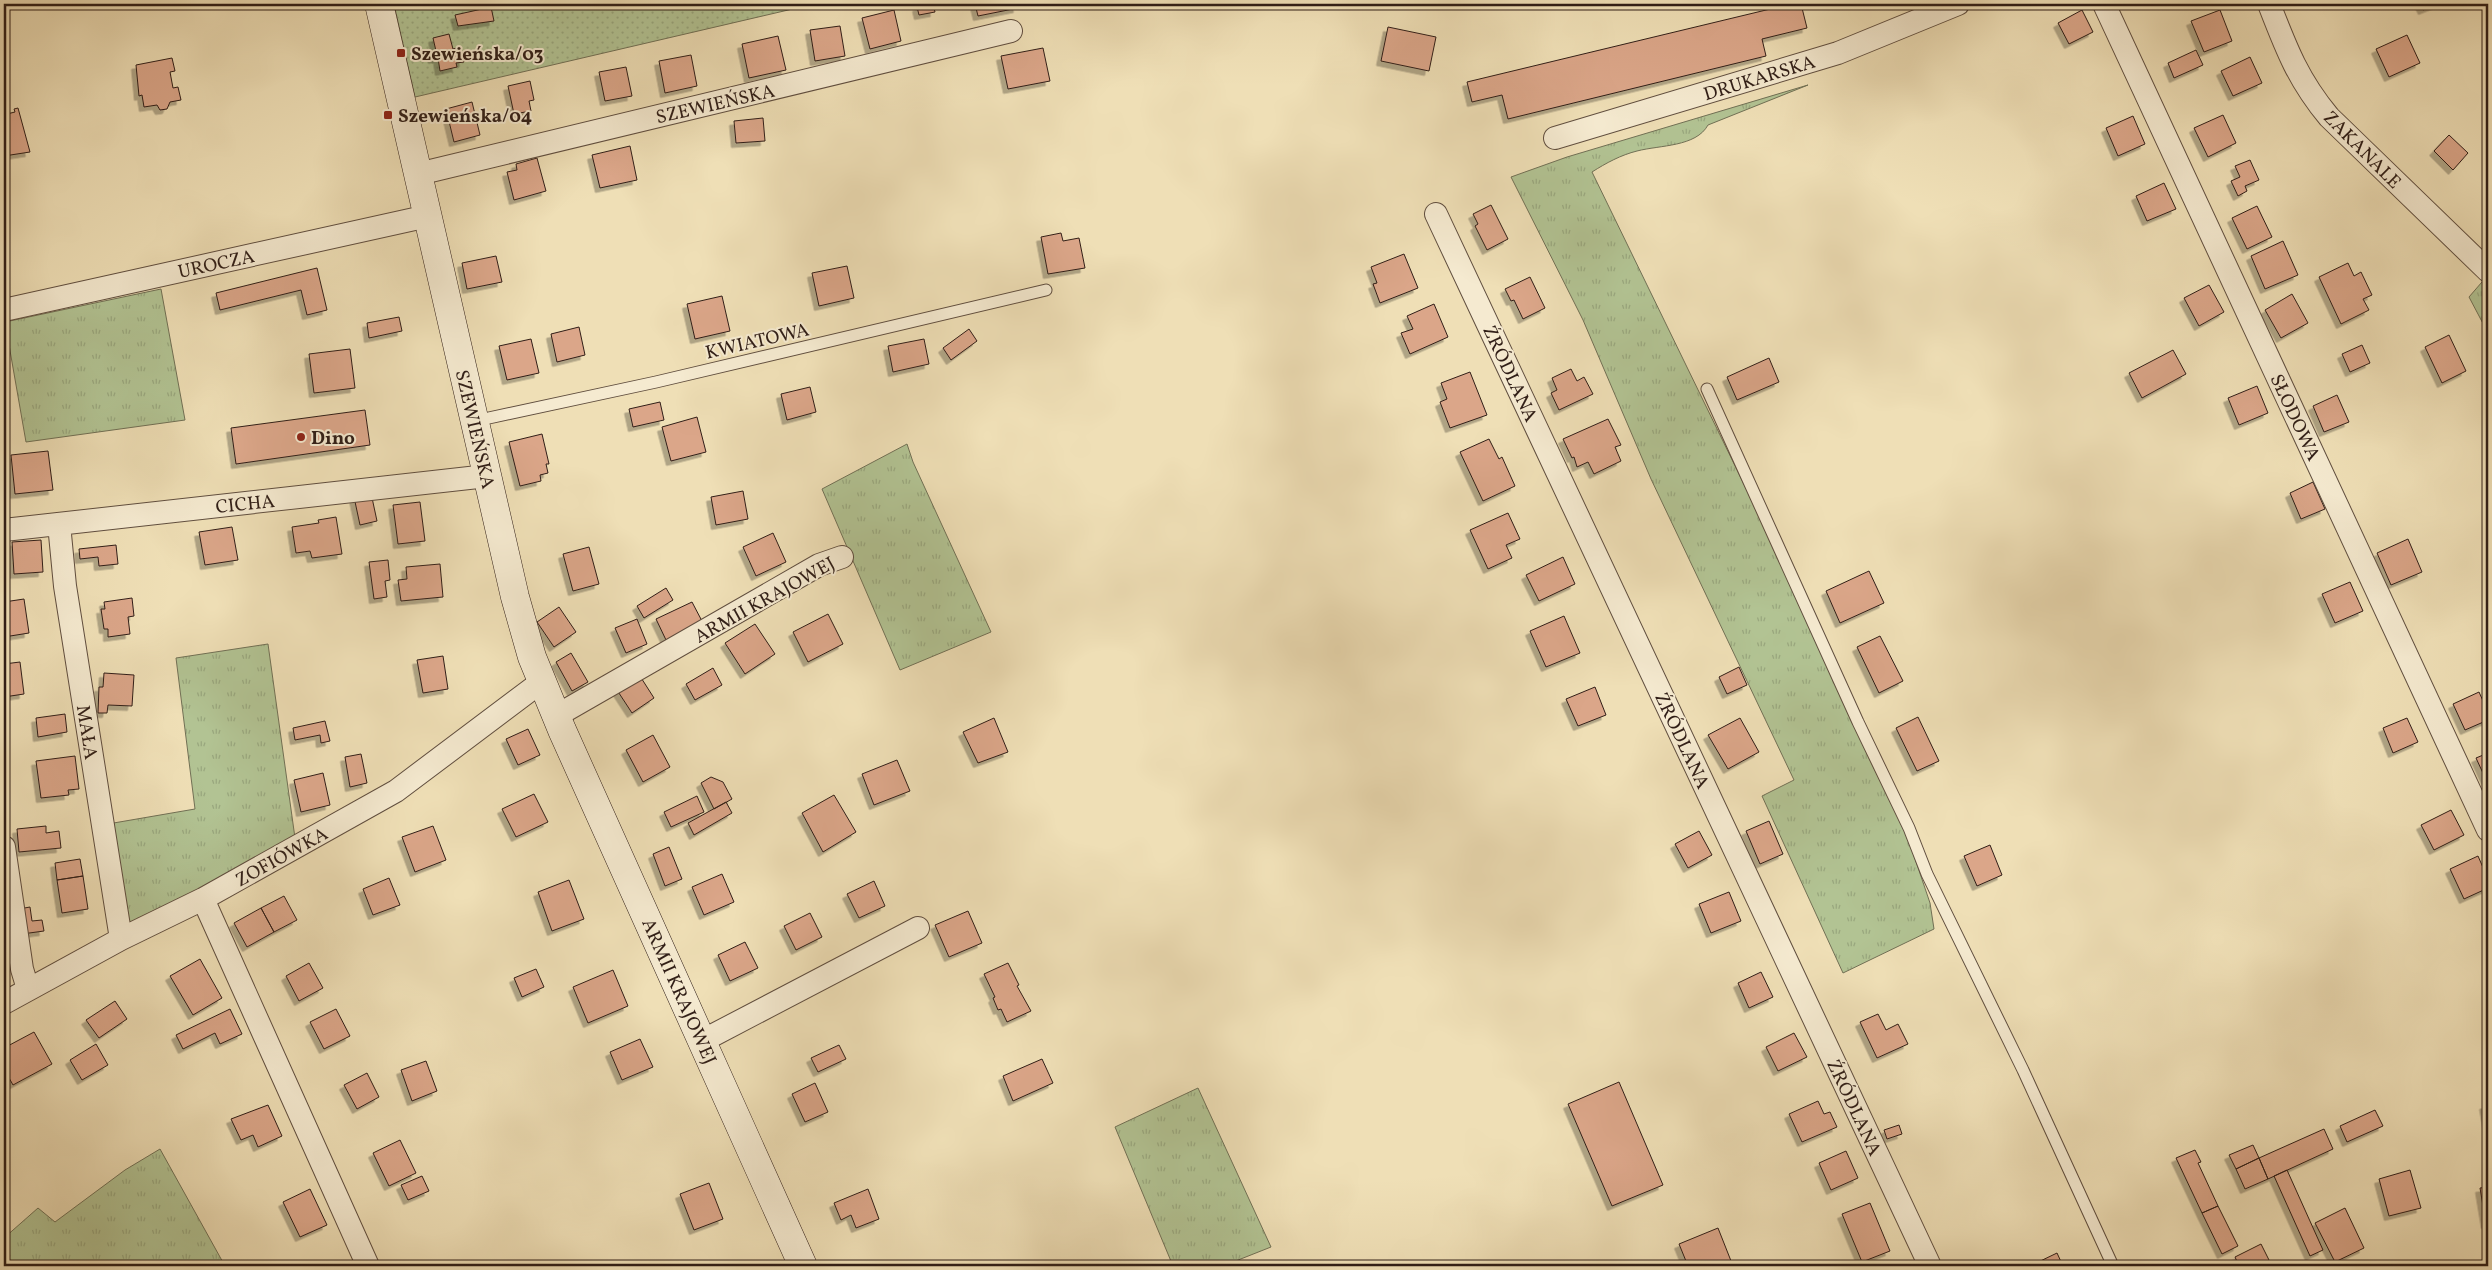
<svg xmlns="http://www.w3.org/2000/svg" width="2492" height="1270" viewBox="0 0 2492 1270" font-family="Vollkorn,serif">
<defs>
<pattern id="grass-tufts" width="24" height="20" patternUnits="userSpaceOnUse" patternTransform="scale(1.25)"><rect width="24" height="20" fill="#b2c393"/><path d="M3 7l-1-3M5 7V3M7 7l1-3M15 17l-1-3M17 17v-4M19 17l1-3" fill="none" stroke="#99a77e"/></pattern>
<pattern id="garden-dots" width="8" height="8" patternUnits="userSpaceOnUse" patternTransform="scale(1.25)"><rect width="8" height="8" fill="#b2c393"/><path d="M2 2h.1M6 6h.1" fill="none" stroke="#99a77e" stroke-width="1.8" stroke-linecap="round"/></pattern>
<filter id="shadow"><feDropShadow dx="-4.5" dy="4.5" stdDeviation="0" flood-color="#0004"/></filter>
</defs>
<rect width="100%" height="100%" fill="#efdfb6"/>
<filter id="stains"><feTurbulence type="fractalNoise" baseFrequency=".004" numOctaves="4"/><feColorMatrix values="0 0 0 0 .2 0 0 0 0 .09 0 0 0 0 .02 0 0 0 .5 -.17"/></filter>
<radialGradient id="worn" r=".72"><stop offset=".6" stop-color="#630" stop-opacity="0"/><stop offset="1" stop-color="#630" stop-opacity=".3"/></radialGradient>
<path fill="url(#grass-tufts)" stroke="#717055" d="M1808,85L1708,125C1696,147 1660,145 1637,151C1621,155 1606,163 1592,172L1758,513L1872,764L1907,835L1930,903L1934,929L1843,973L1762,796L1794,780L1651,479L1583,320L1511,177L1567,157Z
M2488,275V333L2469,297Z
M161,289L185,420L26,442L5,322Z
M907,444L913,462L991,632L900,670L822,489Z
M268,644L295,838L127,929L102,825L195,809L176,658Z
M1198,1088L1271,1247L1223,1266H1173L1115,1127Z
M160,1149L225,1266H4V1238L38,1208L55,1222L125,1170Z"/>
<path fill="url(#garden-dots)" stroke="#717055" d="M394,4H814L415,97Z"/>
<path fill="#dba689" stroke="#301e17" filter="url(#shadow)" d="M920,4H933L935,12L919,15L917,7L921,6Z
M975,4H1017L1018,8L978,16Z
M1791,4H1801L1807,28L1762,39L1766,56L1508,119L1502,95L1472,102L1467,82Z
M2420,4H2438L2423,10Z
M491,7L494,21L458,26L455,15Z
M894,10L901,41L870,49L862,18Z
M2082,10L2093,32L2069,44L2058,23Z
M2220,10L2232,41L2204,52L2191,21Z
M840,26L845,56L815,61L810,30Z
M1388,27L1436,37L1429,71L1381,61Z
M449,34L453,49L460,47L464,62L456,63L457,67L440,71L438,58L433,59L431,52L436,51L433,38Z
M2407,35L2420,63L2389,77L2376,49Z
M778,36L786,70L749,78L742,44Z
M1043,48L1050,81L1008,89L1001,56Z
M2196,50L2203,65L2174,78L2168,63Z
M691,55L697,86L665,93L659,61Z
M2250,57L2262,83L2233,96L2221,71Z
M172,58L175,71L170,72L173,88L178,87L181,100L170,102L167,109L160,110L157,105L144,107L142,95L139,96L136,65Z
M626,67L632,96L605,101L599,72Z
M530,81L534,100L529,101L531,111L514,114L508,86Z
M472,102L480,135L454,142L446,109Z
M18,108L30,152L4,156V110H6L7,114L15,112L14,109Z
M2223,115L2236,143L2208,157L2194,128Z
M2133,116L2145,144L2118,156L2106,128Z
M763,118L765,141L736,143L734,121Z
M2449,135L2468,153L2453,170L2434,151Z
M630,146L637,180L600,188L592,155Z
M537,158L546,191L514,200L507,172L517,170L516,164Z
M2250,160L2259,180L2245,186L2247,191L2238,196L2231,181L2240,177L2235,166Z
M2164,183L2176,209L2147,221L2136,196Z
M1491,205L1508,239L1487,250L1475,226L1478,224L1473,214Z
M2257,206L2272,237L2247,249L2232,218Z
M1061,233L1063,241L1079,238L1085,268L1048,274L1041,237Z
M2283,241L2298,275L2265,289L2251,256Z
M1404,254L1418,288L1380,303L1373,284L1377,283L1371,267Z
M496,256L502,282L467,289L462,263Z
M2348,263L2354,276L2361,272L2372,295L2363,299L2369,310L2341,324L2319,277Z
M847,266L854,298L819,306L812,273Z
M317,268L327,310L307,315L301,290L220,310L216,293Z
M1530,277L1545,308L1523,319L1514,300L1511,301L1505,289Z
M2209,285L2224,312L2199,326L2184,298Z
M2292,294L2308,323L2281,338L2265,310Z
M722,296L730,331L695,339L687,304Z
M1434,304L1448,337L1410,354L1401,333L1413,329L1407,316Z
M399,317L402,331L369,338L367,323Z
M579,327L585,355L557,362L551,334Z
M969,329L977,341L951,360L943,348Z
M2449,335L2466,371L2442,383L2425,347Z
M531,339L539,373L507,380L499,346Z
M924,339L929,364L893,372L888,346Z
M2362,345L2370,363L2350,372L2342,354Z
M350,349L355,388L314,393L309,354Z
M2173,350L2186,374L2142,398L2129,373Z
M1769,358L1779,382L1737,400L1727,377Z
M1571,369L1577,381L1584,377L1593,394L1559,410L1551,393L1557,390L1552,378Z
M1470,372L1487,415L1450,428L1440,402L1447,399L1441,383Z
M2257,386L2268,413L2239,425L2228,398Z
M810,387L816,412L787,420L781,394Z
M2337,395L2349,422L2324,432L2313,406Z
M660,402L664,420L633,427L629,409Z
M365,410L370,445L236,464L231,428Z
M697,417L706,452L671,461L662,427Z
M1608,419L1621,445L1615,447L1621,461L1594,474L1588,462L1577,467L1574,457L1572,458L1563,439Z
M542,434L549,464H546L548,473L540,475L541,481L520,486L509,442Z
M1489,439L1499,459L1502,457L1515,486L1483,501L1460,452Z
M48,451L53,490L15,494L11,455Z
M2313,482L2325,509L2301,519L2290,493Z
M743,491L748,519L716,525L711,497Z
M371,493L377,521L360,525L354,497Z
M420,502L425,541L398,544L393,505Z
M1508,513L1520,539L1506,545L1512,558L1488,569L1470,530Z
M336,517L342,554L312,558L310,551L296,553L292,527L319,523L318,520Z
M232,527L238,560L205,565L199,532Z
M773,533L786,562L756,576L743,547Z
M2408,539L2422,572L2391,585L2377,553Z
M41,540L43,572L14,574L12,542Z
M116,545L118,564L99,566L98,557L80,559L79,549Z
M589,547L599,584L573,591L563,554Z
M1563,557L1575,584L1539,601L1526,575Z
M388,560L390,580L385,581L387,597L374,599L369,562Z
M440,564L443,597L401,601L398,580L407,579L406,567Z
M1869,571L1884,603L1840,623L1826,591Z
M2350,582L2363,611L2335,623L2322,594Z
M666,588L673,600L644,618L637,606Z
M132,598L134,616L128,617L130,634L108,637V629H104L101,609H105L104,602Z
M24,599L29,633L4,637V602Z
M692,602L703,623L666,640L656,619Z
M559,607L576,632L554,647L537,622Z
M828,614L843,644L808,662L793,632Z
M1564,616L1580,653L1546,667L1530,631Z
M637,619L647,644L626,653L615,628Z
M755,624L775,654L745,674L725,643Z
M1880,636L1903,681L1879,693L1857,647Z
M571,653L588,682L572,691L556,662Z
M443,656L448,689L423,693L417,660Z
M20,662L24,694L4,697V664Z
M1739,667L1747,685L1727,694L1719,677Z
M713,668L722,685L695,700L686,684Z
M104,673L134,675L132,706L108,705L107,713H98L99,687H103Z
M638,673L654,698L632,713L615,687Z
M1595,687L1606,715L1578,726L1566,699Z
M2479,692L2488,712V720L2465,730L2453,704Z
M65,714L67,732L38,737L36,718Z
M1918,717L1939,761L1917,771L1896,728Z
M994,718L1008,752L978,763L963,732Z
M1740,718L1759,752L1728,769L1708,735Z
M2407,718L2418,742L2393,753L2383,728Z
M325,721L330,741L321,743L320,735L295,740L293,728Z
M528,729L540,755L518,765L506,739Z
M653,735L670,767L643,782L626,750Z
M2488,753V784L2476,758Z
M361,754L367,783L350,787L345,757Z
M75,756L79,789L68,790L69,795L41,798L36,761Z
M897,760L910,791L874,805L862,774Z
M323,773L330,805L301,812L294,780Z
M711,777L723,782L732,799L714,809L701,783Z
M534,794L548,822L516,837L502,809Z
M834,795L856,832L823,852L802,813Z
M697,796L704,812L671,827L664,812Z
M726,802L732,813L694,835L688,823Z
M2451,810L2464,835L2434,850L2421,825Z
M1769,821L1783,854L1760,864L1746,831Z
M46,826V833L59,831L61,848L19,852L17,829Z
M433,826L446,860L415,872L402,837Z
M1699,831L1712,855L1688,868L1675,844Z
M1990,845L2002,875L1977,886L1964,856Z
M669,847L682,879L665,886L653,854Z
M2478,856L2488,879V888L2464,899L2450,869Z
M80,859L83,876L57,880L55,863Z
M722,874L734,902L704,915L692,887Z
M83,876L88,909L62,913L57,880Z
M389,878L400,905L373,915L363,889Z
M569,880L584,919L552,931L538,892Z
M874,881L885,906L859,918L847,894Z
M1729,892L1741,921L1711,933L1699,904Z
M284,896L297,920L274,932L261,908Z
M30,907L32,921L42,920L44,931L22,934L19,909Z
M261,908L274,932L247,947L234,923Z
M968,911L982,943L949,957L935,925Z
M810,913L822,937L796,950L784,926Z
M745,942L758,968L730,981L718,955Z
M200,959L222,998L193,1015L170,976Z
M309,963L323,988L299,1001L286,976Z
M1008,963L1019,985L1017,986L1031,1011L1007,1022L1001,1009L998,1010L993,998L995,997L984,974Z
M536,969L544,987L522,997L514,978Z
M613,970L628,1006L588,1023L573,987Z
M1761,972L1773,997L1749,1008L1738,983Z
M115,1001L127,1019L99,1038L86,1020Z
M230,1009L242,1034L220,1044L215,1033L183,1049L176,1035Z
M336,1009L350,1036L324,1049L310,1022Z
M1878,1014L1886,1030L1898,1024L1908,1044L1877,1058L1860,1022Z
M34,1032L52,1064L13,1085L4,1069V1048Z
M1794,1033L1807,1057L1778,1071L1766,1047Z
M640,1039L653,1067L622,1080L610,1052Z
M96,1044L108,1065L82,1080L70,1060Z
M839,1045L846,1059L818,1072L811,1058Z
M1042,1059L1053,1083L1013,1101L1003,1076Z
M426,1061L437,1091L412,1101L401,1070Z
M367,1073L379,1097L357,1109L344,1085Z
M1619,1082L1663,1185L1612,1206L1568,1104Z
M815,1083L828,1112L805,1122L792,1094Z
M1818,1101L1824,1114L1830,1112L1837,1127L1802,1142L1789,1114Z
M2488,1104V1127L2484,1105Z
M268,1105L282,1136L258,1147L253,1135L241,1140L231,1119Z
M2375,1110L2383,1126L2347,1142L2340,1126Z
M1899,1125L1902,1134L1887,1139L1884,1130Z
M2324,1129L2333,1149L2268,1179L2259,1158Z
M400,1140L416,1173L389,1186L373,1153Z
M2253,1145L2259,1158L2236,1169L2229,1155Z
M2195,1150L2201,1162L2198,1163L2218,1206L2202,1213L2176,1158Z
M1846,1151L1858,1178L1831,1190L1819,1163Z
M2259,1158L2268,1179L2245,1189L2236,1169Z
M2287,1170L2323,1250L2310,1256L2274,1176Z
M2410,1170L2421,1208L2389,1216L2379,1179Z
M422,1176L429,1191L408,1200L401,1185Z
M709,1183L723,1219L694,1230L680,1194Z
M2488,1187V1224H2486L2480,1188Z
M310,1189L327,1225L300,1237L283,1202Z
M868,1189L879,1219L856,1228L851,1215L841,1220L834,1203Z
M1870,1203L1890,1251L1862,1262L1842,1214Z
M2218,1206L2238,1246L2222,1254L2202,1213Z
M2345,1208L2364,1248L2335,1262L2315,1223Z
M1718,1228L1733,1266H1688L1679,1244Z
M2261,1244L2272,1266H2239L2235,1257Z
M2057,1253L2063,1266H2030Z"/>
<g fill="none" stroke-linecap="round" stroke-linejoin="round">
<defs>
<path id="lane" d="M1707,389L1858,722L1909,828L1927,874L2023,1070L2113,1266
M475,421L656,382L1046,290"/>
<path id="street" d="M2104,4L2488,830
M2269,4C2286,48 2298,80 2329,117L2488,271
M1555,138L1838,53L1958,4
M418,174L1011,31
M1436,214L1930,1266
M4,310L428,216
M59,524L65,586L121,939
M4,530L487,476
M556,716L819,565L842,557
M4,847L22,969L28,989
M203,899L368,1266
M4,1003L121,939L203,899L396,791L541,682
M702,1041L918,928"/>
<path id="secondary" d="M379,4L515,597L532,657L562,730L803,1266"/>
</defs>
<use href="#lane" stroke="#604e3f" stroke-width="13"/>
<use href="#street" stroke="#604e3f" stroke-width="24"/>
<use href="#secondary" stroke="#301e17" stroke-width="29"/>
<use href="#lane" stroke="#f5ead0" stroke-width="11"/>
<use href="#street" stroke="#f5ead0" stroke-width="22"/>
<use href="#secondary" stroke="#f5ead0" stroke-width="28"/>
</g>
<g fill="#8f2418" stroke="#f5ead0" stroke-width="2">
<rect x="396" y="48" width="10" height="10" rx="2.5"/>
<rect x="383" y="110" width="10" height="10" rx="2.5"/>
<circle cx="301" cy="437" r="5"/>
</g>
<g text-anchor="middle" stroke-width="4" stroke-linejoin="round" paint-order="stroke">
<g font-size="19" font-weight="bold" fill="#301e17" stroke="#f5ead0" text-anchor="start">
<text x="411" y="60">Szewieńska/03</text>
<text x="398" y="122">Szewieńska/04</text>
<text x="311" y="444">Dino</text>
</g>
<g font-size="19" fill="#301e17" stroke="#f5ead0">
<text transform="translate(1759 77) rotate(-17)" y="7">DRUKARSKA</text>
<text transform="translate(715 103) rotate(-13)" y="7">SZEWIEŃSKA</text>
<text transform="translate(2363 149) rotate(45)" y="7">ZAKANALE</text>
<text transform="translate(216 263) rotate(-12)" y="7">UROCZA</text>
<text transform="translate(757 340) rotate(-13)" y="7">KWIATOWA</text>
<text transform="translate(1511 373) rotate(65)" y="7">ŹRÓDLANA</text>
<text transform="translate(2296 417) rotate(65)" y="7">SŁODOWA</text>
<text transform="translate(476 429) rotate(77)" y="7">SZEWIEŃSKA</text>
<text transform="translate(245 503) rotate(-6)" y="7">CICHA</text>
<text transform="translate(764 599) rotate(-29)" y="7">ARMII KRAJOWEJ</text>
<text transform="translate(88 732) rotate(81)" y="7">MAŁA</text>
<text transform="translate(1683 740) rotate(65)" y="7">ŹRÓDLANA</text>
<text transform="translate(281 856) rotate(-29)" y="7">ZOFIÓWKA</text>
<text transform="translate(680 991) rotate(66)" y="7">ARMII KRAJOWEJ</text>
<text transform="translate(1855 1107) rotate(65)" y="7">ŹRÓDLANA</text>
</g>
</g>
<rect width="2492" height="1270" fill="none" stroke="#efdfb6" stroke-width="20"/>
<rect x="5" y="5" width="2482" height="1260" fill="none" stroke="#301e17" stroke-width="2.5"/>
<rect x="10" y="10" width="2472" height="1250" fill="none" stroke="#301e17"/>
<rect width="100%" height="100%" filter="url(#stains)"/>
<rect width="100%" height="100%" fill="url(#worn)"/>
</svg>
